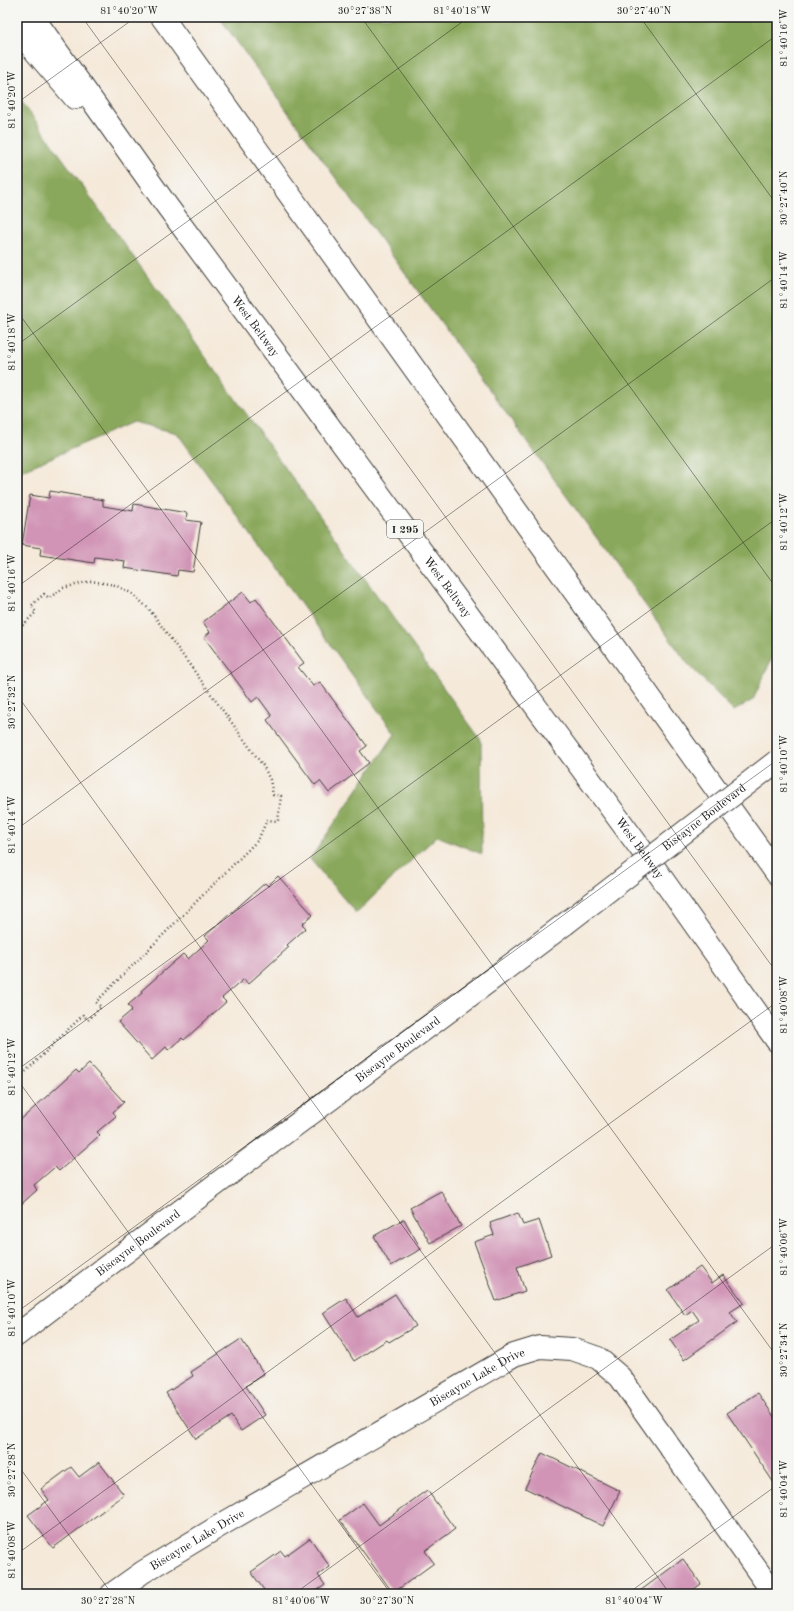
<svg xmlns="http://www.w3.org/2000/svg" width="794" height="1611" viewBox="0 0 794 1611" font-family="'Old Standard TT',serif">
<rect width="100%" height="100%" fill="#f6f6f2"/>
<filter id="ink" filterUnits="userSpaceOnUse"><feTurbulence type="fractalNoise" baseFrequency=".025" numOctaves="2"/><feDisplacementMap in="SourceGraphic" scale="8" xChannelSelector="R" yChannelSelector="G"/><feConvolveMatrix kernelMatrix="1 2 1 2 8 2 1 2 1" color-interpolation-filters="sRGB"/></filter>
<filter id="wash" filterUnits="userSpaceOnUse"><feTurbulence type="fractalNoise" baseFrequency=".012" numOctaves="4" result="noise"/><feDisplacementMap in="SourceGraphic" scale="16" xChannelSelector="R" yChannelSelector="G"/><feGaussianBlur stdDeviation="0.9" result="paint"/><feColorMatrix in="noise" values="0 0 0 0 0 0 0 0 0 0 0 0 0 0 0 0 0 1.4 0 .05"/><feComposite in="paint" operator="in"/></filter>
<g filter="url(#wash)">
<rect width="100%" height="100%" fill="#f5e9d9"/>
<path fill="#8aa85b" stroke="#53623c" d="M219,17H777V647L753,700L734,711L688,664Z
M17,95L481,740L482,854L437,836L356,913L310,859L395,734L177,433L133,422L23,470L17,475Z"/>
<g id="blocks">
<path fill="#d194b6" d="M50,491L103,500V506L133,511L134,504L187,513L186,520L201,522L193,572L178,570L177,576L124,568L125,561L95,557L94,563L40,555L41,548L22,545L30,495L49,498Z
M243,592L251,602L256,598L304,663L298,667L313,686L320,682L367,746L360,751L369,763L329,793L320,781L315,785L267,720L272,716L258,697L252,702L204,637L210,632L203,622Z
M278,876L313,915L302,924L306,928L287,945L289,947L248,984L244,979L222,998L226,1002L184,1040L182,1038L168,1050L166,1047L152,1060L118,1022L132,1010L128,1005L142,993L141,991L183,954L188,959L209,940L205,936L265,883L268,886Z
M89,1064L124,1102L113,1112L116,1116L97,1132L100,1135L59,1171L55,1167L34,1185L37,1190L17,1208V1130L20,1128L17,1123L76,1070L79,1073Z
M441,1191L461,1226L430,1243L410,1208Z
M518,1213L523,1225L539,1220L551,1255L517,1267L525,1291L496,1301L474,1242L494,1235L490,1223Z
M404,1219L421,1249L391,1266L374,1236Z
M700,1267L712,1283L723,1275L744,1303L730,1312L737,1322L684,1360L670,1340L699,1320L692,1310L685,1315L668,1290Z
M395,1294L416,1326L389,1342L387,1340L354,1361L323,1313L346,1298L358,1317Z
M241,1339L264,1374L246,1386L265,1415L241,1431L231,1416L196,1439L166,1393L193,1376L191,1372Z
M758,1393L777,1421V1481L774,1483L727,1413Z
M542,1453L620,1491L603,1526L525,1488Z
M99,1462L124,1495L53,1548L28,1515L49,1500L41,1489L71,1467L79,1477Z
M427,1490L455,1529L425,1551L434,1563L393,1593L340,1520L363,1503L379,1525Z
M310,1538L330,1567L318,1575L325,1585L312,1594H267L251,1572L281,1551L285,1556Z
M683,1559L701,1584L687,1594H636Z"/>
</g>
</g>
<g filter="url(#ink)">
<use href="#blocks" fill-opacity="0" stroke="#3d3b38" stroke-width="1"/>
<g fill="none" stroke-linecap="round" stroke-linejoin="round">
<defs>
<g id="minor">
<path id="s1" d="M17,1335C198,1195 383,1062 565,924"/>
<path id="s2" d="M112,1594L143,1572L226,1522L514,1355L540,1347L572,1349L598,1358L620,1377L774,1594"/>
</g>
<g id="highway">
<path id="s3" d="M33,17L167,206L649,860L777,1041"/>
<path d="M162,17L777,874"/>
<path d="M17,30L75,98"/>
</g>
</defs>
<use href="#minor" stroke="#3d3b38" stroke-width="24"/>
<use href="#highway" stroke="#3d3b38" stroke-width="24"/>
<path stroke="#3d3b38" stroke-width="2.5" stroke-dasharray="1 3" stroke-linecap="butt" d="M17,631L36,612L31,606L44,594L49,598L63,588L91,581L115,585L133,594L149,609L264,767L270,780L273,795L281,796L278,821L267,820L258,840L96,1002L101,1007L88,1020L83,1015L17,1080"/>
<use href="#minor" stroke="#fff" stroke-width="22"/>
<use href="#highway" stroke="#fff" stroke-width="22"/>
<defs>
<g id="minor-bridge">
<path id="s4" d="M565,924L777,761"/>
</g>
</defs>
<use href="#minor-bridge" stroke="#3d3b38" stroke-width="24" stroke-linecap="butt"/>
<use href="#minor-bridge" stroke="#fff" stroke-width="22"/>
</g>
</g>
<path fill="none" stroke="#1c1c1c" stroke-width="1" stroke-opacity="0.45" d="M82,17L777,973M361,17L777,589M640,17L777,205M17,103L136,17M17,311L777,1357M17,345L469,17M17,587L777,35M17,695L670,1594M17,829L777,276M17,1070L777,518M17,1079L391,1594M17,1312L777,760M17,1464L112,1594M17,1554L777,1002M294,1594L777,1243M627,1594L777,1485"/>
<g text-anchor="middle" stroke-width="3" stroke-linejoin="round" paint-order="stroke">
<rect fill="#f6f6f2" stroke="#5d5d5c" stroke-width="1" x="387" y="520" width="36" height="18" rx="3"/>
<g font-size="11" font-weight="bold" fill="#1c1c1c">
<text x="405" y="533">I 295</text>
</g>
<g font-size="12" fill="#1c1c1c" stroke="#f6f6f2">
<text dy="4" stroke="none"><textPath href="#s3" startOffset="381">West Beltway</textPath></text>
<text dy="4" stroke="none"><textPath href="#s3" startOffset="705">West Beltway</textPath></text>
<text dy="4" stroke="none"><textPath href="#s4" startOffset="175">Biscayne Boulevard</textPath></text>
<text dy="4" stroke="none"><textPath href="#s3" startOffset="1029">West Beltway</textPath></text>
<text dy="4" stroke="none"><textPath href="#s1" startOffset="476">Biscayne Boulevard</textPath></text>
<text dy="4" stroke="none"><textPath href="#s1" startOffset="152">Biscayne Boulevard</textPath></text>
<text dy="4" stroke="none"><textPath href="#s2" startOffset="425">Biscayne Lake Drive</textPath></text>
<text dy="4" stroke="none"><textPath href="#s2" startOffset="101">Biscayne Lake Drive</textPath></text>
</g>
</g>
<rect width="794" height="1611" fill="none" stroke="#f6f6f2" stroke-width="44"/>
<rect x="22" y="22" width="750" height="1567" fill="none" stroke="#1c1c1c" stroke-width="1.5"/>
<g font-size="10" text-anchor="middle" fill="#1c1c1c">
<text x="129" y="14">81°40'20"W</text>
<text x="365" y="14">30°27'38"N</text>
<text x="462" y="14">81°40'18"W</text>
<text x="644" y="14">30°27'40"N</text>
<text transform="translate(783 38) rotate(-90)" y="4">81°40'16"W</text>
<text transform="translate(11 100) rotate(-90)" y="4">81°40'20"W</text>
<text transform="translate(783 198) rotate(-90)" y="4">30°27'40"N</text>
<text transform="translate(783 280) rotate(-90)" y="4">81°40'14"W</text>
<text transform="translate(11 342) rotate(-90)" y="4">81°40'18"W</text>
<text transform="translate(783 522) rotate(-90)" y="4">81°40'12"W</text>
<text transform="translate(11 583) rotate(-90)" y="4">81°40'16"W</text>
<text transform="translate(11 702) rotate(-90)" y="4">30°27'32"N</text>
<text transform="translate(783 764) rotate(-90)" y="4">81°40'10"W</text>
<text transform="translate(11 825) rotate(-90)" y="4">81°40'14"W</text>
<text transform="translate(783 1005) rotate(-90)" y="4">81°40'08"W</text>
<text transform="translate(11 1067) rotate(-90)" y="4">81°40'12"W</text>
<text transform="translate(783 1247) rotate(-90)" y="4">81°40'06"W</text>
<text transform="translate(11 1308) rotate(-90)" y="4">81°40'10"W</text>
<text transform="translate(783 1350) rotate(-90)" y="4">30°27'34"N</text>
<text transform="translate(11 1470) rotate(-90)" y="4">30°27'28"N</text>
<text transform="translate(783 1489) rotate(-90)" y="4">81°40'04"W</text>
<text transform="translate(11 1550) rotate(-90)" y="4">81°40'08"W</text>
<text x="108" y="1604">30°27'28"N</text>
<text x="301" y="1604">81°40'06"W</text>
<text x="387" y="1604">30°27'30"N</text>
<text x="634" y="1604">81°40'04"W</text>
</g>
</svg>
